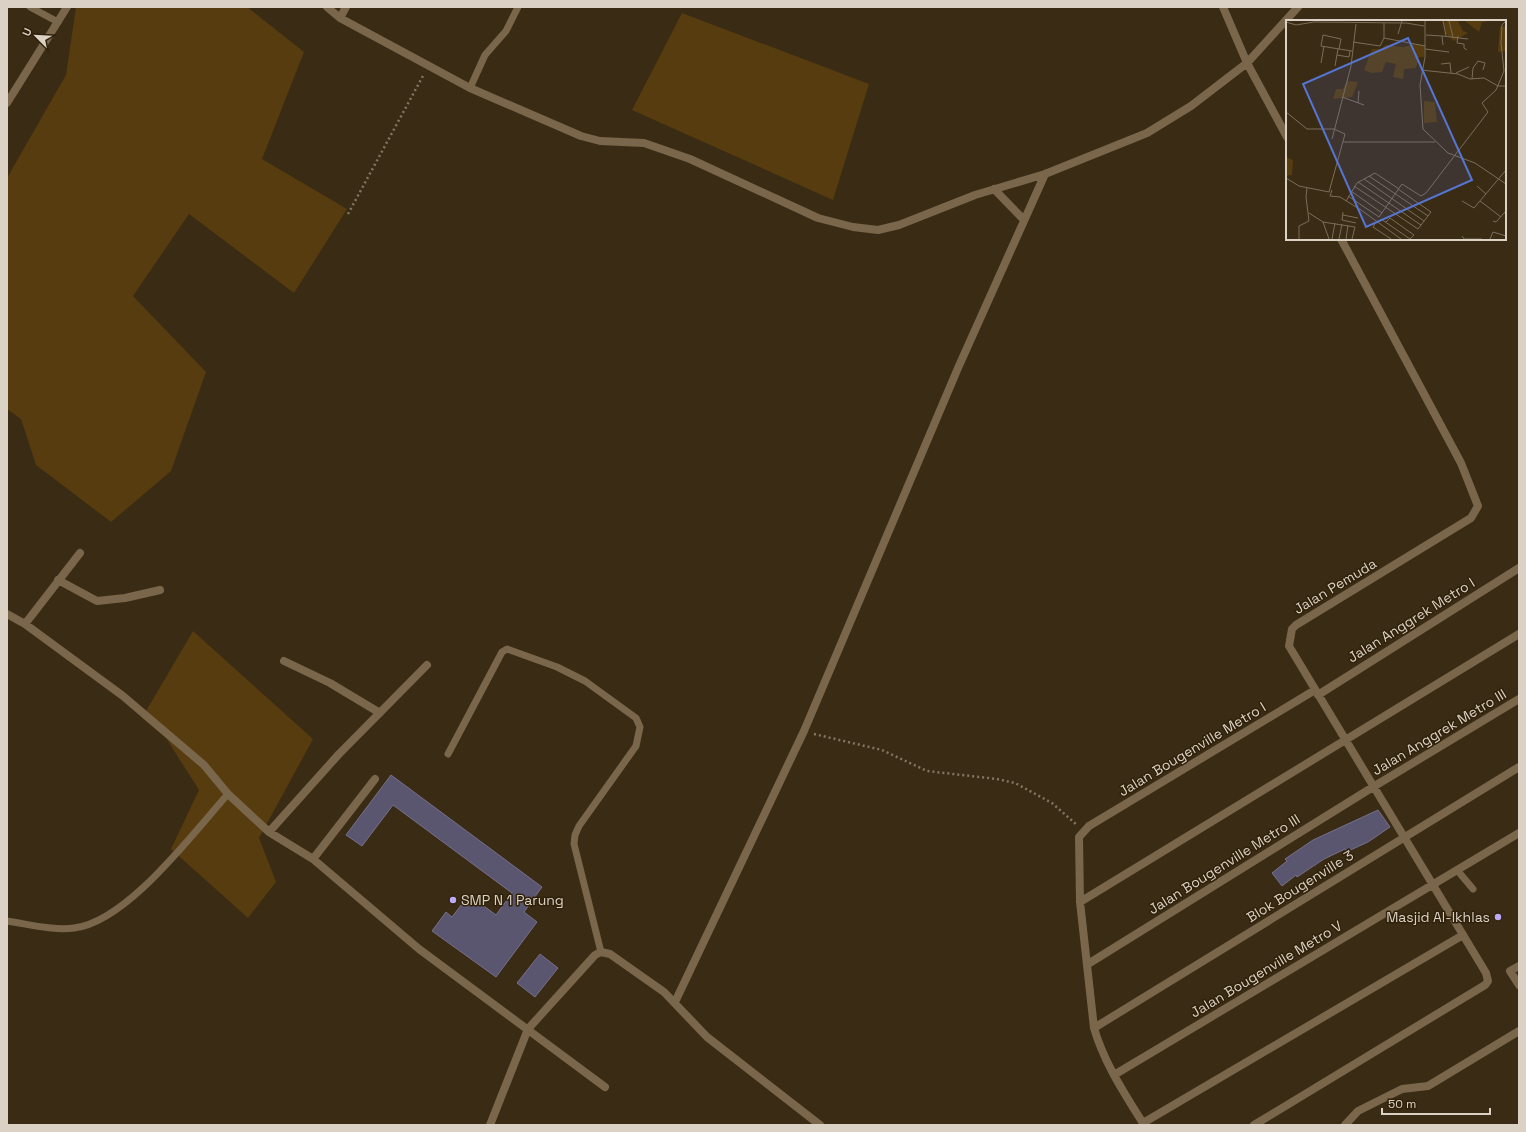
<svg xmlns="http://www.w3.org/2000/svg" width="1526" height="1132" viewBox="0 0 1526 1132" font-family="'Space Grotesk',sans-serif">
<rect width="100%" height="100%" fill="#3a2b14"/>
<path fill="#563c0e" d="M76,7H247L304,52L262,159L347,209L294,293L189,214L133,296L206,372L171,471L111,522L36,465L21,419L7,409V178L66,75Z
M682,13L869,84L833,200L632,110Z
M193,631L313,739L259,838L276,882L248,918L171,849L199,790L166,738L142,718Z"/>
<path fill="#5b5670" stroke="#75708b" d="M391,775L542,887L524,912L537,922L496,977L432,931L446,912L452,917L469,895L496,915L512,893L393,805L362,846L346,835Z
M1378,810L1390,827L1368,842L1346,852L1345,849L1324,859L1297,877L1296,875L1282,886L1272,873L1287,861L1285,859L1313,840Z
M540,954L558,968L535,997L517,983Z"/>
<g fill="none" stroke-linecap="round" stroke-linejoin="round">
<path stroke="#837764" stroke-width="2.5" stroke-dasharray="2 3" stroke-linecap="butt" d="M348,214L424,74
M814,734L882,750L927,771L997,779L1015,783L1052,803L1077,825"/>
<path stroke="#79664b" stroke-width="7" d="M30,7L58,22
M470,88L485,55L506,31L518,7
M448,754L502,652L507,649L557,667L585,681L636,718L640,727L636,746L579,826L575,835L574,844L601,952
M1457,870L1473,889
M7,921C27,924 54,931 74,928C127,922 193,833 228,794"/>
<path stroke="#79664b" stroke-width="8" d="M327,7L340,18L470,88L581,136L600,141L644,143L690,159L818,218L853,227L878,230L899,225L975,195L1045,174L1147,133L1191,106L1247,63L1298,7
M1223,7L1247,63L1287,137
M340,18L346,7
M7,103L67,7
M994,189L1024,220
M58,580L97,601L125,598L160,590
M7,614L25,624L123,696L204,765L228,794L269,832L313,859L419,949L605,1087
M25,624L80,553
M284,661L330,683L380,713
M1318,695L1519,568
M269,832L339,754L427,665
M313,859L375,779
M1080,902L1519,634
M1088,964L1373,787L1519,699
M1519,966L1510,971L1519,985
M675,1002L804,731L958,368L1045,174
M1094,1028L1519,767
M1114,1075L1519,833
M1143,1123L1463,935
M490,1125L528,1029L595,955L601,952L610,954L664,992L707,1037L820,1125
M1144,1125C1125,1094 1104,1063 1094,1028L1080,902L1079,837L1089,826L1315,690
M1254,1125L1485,985L1488,981L1486,973L1289,646L1292,629L1296,625L1471,518L1478,506L1461,463L1341,239
M1345,1125L1358,1111L1402,1089L1428,1086L1519,1031"/>
</g>
<g fill="#bcaaf6" stroke="#30210a" stroke-width="1.5">
<circle cx="453" cy="900" r="4"/>
<circle cx="1498" cy="917" r="4"/>
</g>
<g text-anchor="middle" stroke-width="3" stroke-linejoin="round" paint-order="stroke">
<g font-size="14" fill="#dbd1c4" stroke="#30210a">
<text transform="translate(1335 586) rotate(-31)" y="5">Jalan Pemuda</text>
<text transform="translate(1411 620) rotate(-32)" y="5">Jalan Anggrek Metro I</text>
<text transform="translate(1439 732) rotate(-31)" y="5">Jalan Anggrek Metro III</text>
<text transform="translate(1192 749) rotate(-31)" y="5">Jalan Bougenville Metro I</text>
<text transform="translate(1224 864) rotate(-32)" y="5">Jalan Bougenville Metro III</text>
<text transform="translate(1300 886) rotate(-32)" y="5">Blok Bougenville 3</text>
<text transform="translate(1266 969) rotate(-31)" y="5">Jalan Bougenville Metro V</text>
</g>
<g font-size="14" fill="#dbd1c4" stroke="#30210a" text-anchor="start">
<text x="461" y="905">SMP N 1 Parung</text>
<text x="1490" y="922" text-anchor="end">Masjid Al-Ikhlas</text>
</g>
</g>
<g transform="translate(1286 20)">
<rect width="220" height="220" fill="#3a2b14"/>
<path d="M161,1H172L177,11L182,13L168,21L160,14L158,2ZM179,1H199L200,2H196L193,12ZM220,6V31L212,32L214,7ZM128,24L139,25L138,37H133L130,48L118,49L117,59L107,57L110,44L100,42L96,52L86,53L78,50L86,29H95L100,25L118,27ZM61,61L72,62L66,77L47,79L50,69H57ZM138,81L149,82L151,102L138,103ZM0,137L7,140L6,155L0,156Z" fill="#563c0e"/>
<path fill="none" stroke="#7a6d5a" stroke-width="1" d="M139,1V37L134,65L137,109L162,133L189,143L220,164M157,1L160,16M163,1L167,17M0,2L10,5L28,2L120,3L138,6M112,14L116,1M140,15L156,16L157,25M156,16L182,19M172,16L171,23L178,24V28L181,30M98,18L139,26M67,22L94,26L98,18V3M53,29L55,19L37,15L35,26L53,29L66,31M139,29L163,32M51,35L63,37L64,31M35,43L38,26M155,44L164,43L165,53M49,46L52,29M135,50L172,54L184,59L198,58L212,66H220M170,53L183,47M186,59L187,48L192,41L199,43L197,50M56,77L78,85M72,83L73,71M0,92L21,109H48L59,114L43,172L13,166L0,158M46,119L65,46L70,4M57,122H149M83,156L142,196M78,159L138,201M72,162L135,205M68,166L132,209L145,192L112,169M191,166L200,174M46,170L44,176L54,177L75,190L115,219M65,171L96,193M62,176L93,197L116,164L135,176L140,173L202,92L196,83L210,70L218,51L215,23L216,5L220,1M60,181L71,163L89,153L113,169M176,181L188,188L220,150M194,181L215,197M57,192L56,200L70,203M23,193L37,202L43,219M57,195L72,198M207,201L210,202L220,191M37,202L69,207L66,219M90,202L87,207L105,219M100,202L104,198L128,215L124,219M91,203L95,199L124,219M176,216L178,219H196M13,219V206L23,201L20,177L21,168M46,219L49,203M53,219L56,204M60,219L62,205M204,219L207,212L220,216"/>
<path fill="#5675d2" fill-opacity="0.15" stroke="#5675d2" stroke-width="2" d="M122,18L186,160L80,207L17,64Z"/>
<rect width="220" height="220" fill="none" stroke="#dbd1c4" stroke-width="2"/>
</g>
<rect width="1526" height="1132" fill="none" stroke="#dbd1c4" stroke-width="16"/>
<g transform="translate(36 36) rotate(294)" stroke="#30210a" stroke-width="3" paint-order="stroke">
<path d="M0-3L7 15L0 10L-7 15Z" fill="#dbd1c4"/>
<text y="-6" font-size="11" font-weight="bold" text-anchor="middle" fill="#dbd1c4">U</text>
</g>
<path d="M1382 1108v6h108v-6" fill="none" stroke="#dbd1c4" stroke-width="2"/>
<text x="1388" y="1108" font-size="12" fill="#dbd1c4" stroke="#30210a" stroke-width="3" paint-order="stroke">50 m</text>
</svg>
